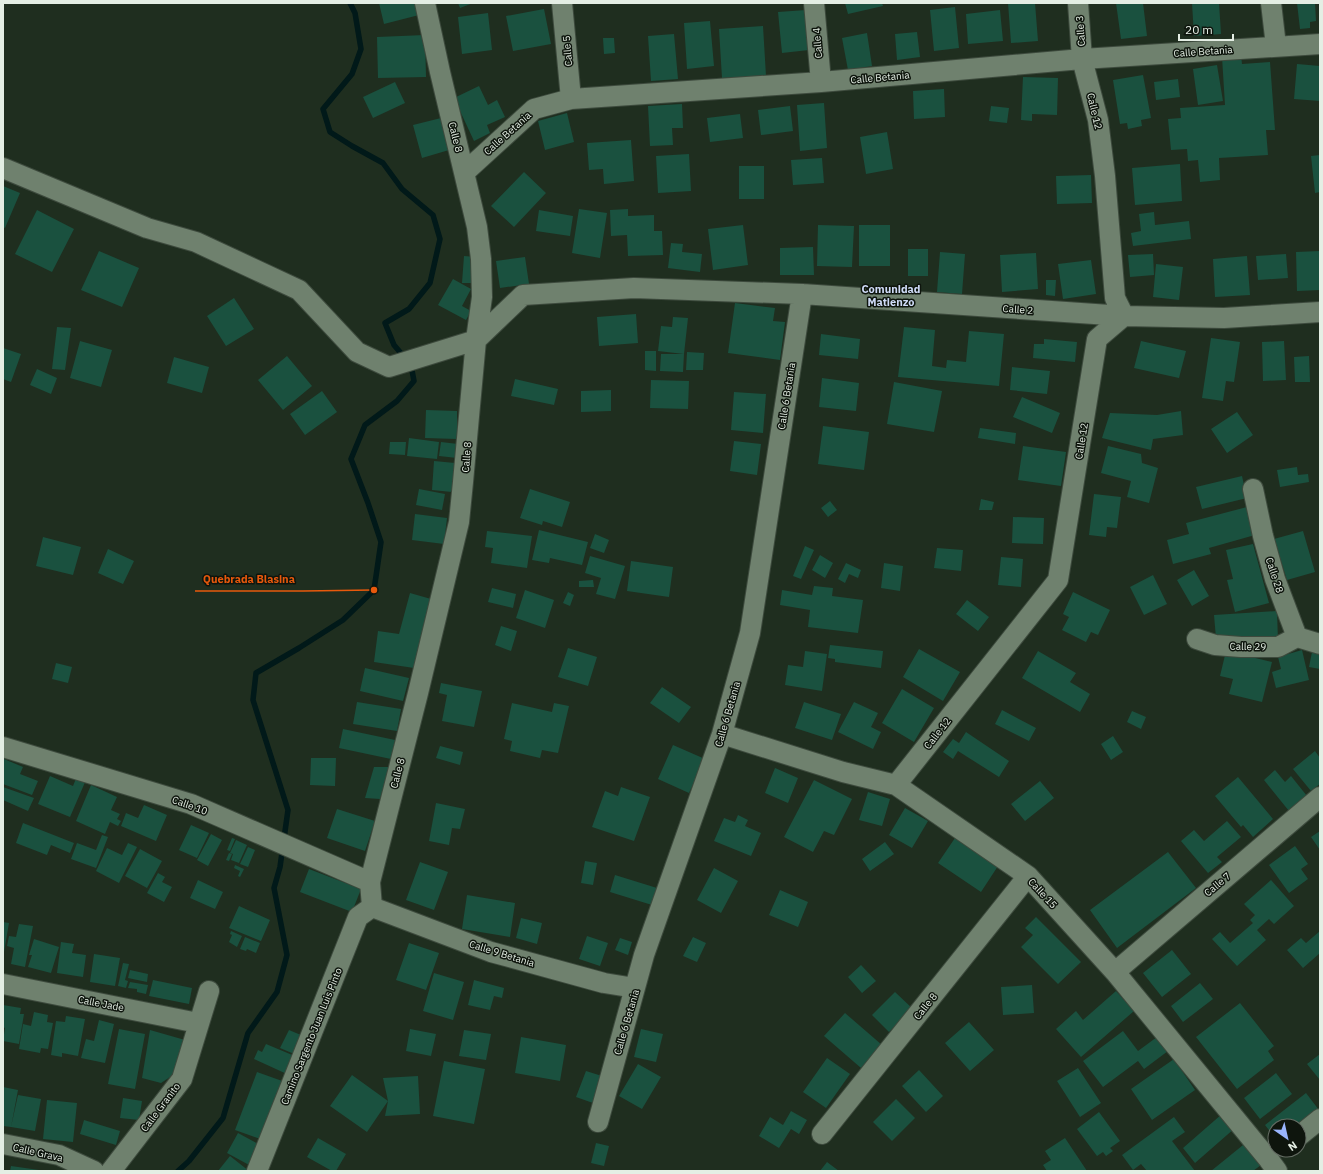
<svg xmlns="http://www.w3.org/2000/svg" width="1323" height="1174" viewBox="0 0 1323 1174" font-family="'IBM Plex Sans',sans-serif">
<rect width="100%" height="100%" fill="#1f2e1f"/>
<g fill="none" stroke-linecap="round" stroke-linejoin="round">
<path stroke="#011919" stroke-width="5.5" d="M178,1171L189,1161L223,1118L248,1033L277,992L287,955L274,888L280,867L288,810L253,700L256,673L299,648L343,620L374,590L381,542L368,503L351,459L365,425L397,401L414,381L411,365L394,345L385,323L409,309L430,283L440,239L433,215L402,189L383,163L352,146L330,132L323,109L352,74L361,49L355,13L350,3"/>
</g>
<path fill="#1a513f" d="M379,3H416L419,15L384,24Z
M458,3H473L460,8Z
M845,3H882L883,6L848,14Z
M1008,3H1035L1038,41L1011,43Z
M1116,3H1143L1147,36L1121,39Z
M1192,3H1219L1221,34L1194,36Z
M1297,3H1315L1316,21L1310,22V28L1300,29Z
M955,7L959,48L934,51L930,10Z
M544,9L551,44L513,51L506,16Z
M806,10L809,50L782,53L778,12Z
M1000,10L1003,41L968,44L966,14Z
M488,13L492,50L462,54L458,17Z
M710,21L714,66L687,69L684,23Z
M763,26L766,76L722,78L719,29Z
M917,32L920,57L897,60L895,34Z
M867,33L872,66L848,70L842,38Z
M674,34L678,79L651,81L648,36Z
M425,35L426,77L378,78L377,37Z
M603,38H614L615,53L604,54Z
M1241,55L1242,64L1270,62L1275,130H1266L1268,155L1219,158L1220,180L1200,182L1198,160L1188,161L1187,149L1171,150L1168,119L1181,118L1180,108L1225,105L1222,57Z
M1297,64L1320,66V101L1294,99Z
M1217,65L1223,101L1198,105L1193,69Z
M1143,75L1151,118L1141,120L1142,126L1128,129L1127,123L1120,124L1113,80Z
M1023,77L1058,78L1057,115L1032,114V121L1021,120Z
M1178,79L1180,97L1156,100L1154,82Z
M395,82L405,103L373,118L363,97Z
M479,86L488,105L497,100L505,117L487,125L490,133L474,141L454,98Z
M944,89L945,117L914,119L913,91Z
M824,103L827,148L800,151L797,105Z
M682,104L683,128H672L673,145L650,146L648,106Z
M790,106L793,131L761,135L758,110Z
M991,106L1009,108L1007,123L989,121Z
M567,113L574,142L545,150L538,121Z
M740,114L743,138L710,142L707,118Z
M441,118L449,150L422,158L413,125Z
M887,132L893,169L866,174L860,137Z
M631,140L634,181L604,184L603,169L589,170L587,143Z
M689,154L691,191L658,193L656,156Z
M1320,155V192L1315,193L1311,156Z
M822,158L824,183L793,185L791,160Z
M1180,164L1182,201L1135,205L1132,168Z
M739,166H764V199H739Z
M524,172L546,193L514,227L491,206Z
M1091,175L1092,203L1057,204L1056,176Z
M3,186L20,193L5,228L3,227Z
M579,209L607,213L600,258L572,253Z
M628,209V216L654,215V231H662L663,255L628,256L627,235L611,236L610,210Z
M37,210L74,229L52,272L15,254Z
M539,210L573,216L570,236L536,231Z
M1154,212L1155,225L1189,221L1191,239L1133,246L1131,233L1141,231L1139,214Z
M743,225L748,265L713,270L708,229Z
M818,225L854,226L852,267L817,266Z
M859,225H890V266H859Z
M671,243L683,244L682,252L702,254L700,272L668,268Z
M813,247L814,275H780V248Z
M908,249H928V276H908Z
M99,251L139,268L122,307L81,290Z
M1320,251V290L1297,291L1296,252Z
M940,252L965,254L962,294L937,292Z
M1036,253L1038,289L1002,292L1000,255Z
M1153,254L1154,275L1130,277L1128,255Z
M1286,254L1288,278L1258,280L1256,256Z
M464,256L476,257L474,283H462Z
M1247,256L1250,295L1215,297L1213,259Z
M525,257L529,284L500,288L496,261Z
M1091,260L1096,294L1063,299L1058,264Z
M1156,264L1183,267L1179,300L1153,297Z
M453,279L471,289L462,306L471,311L466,320L438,305Z
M1046,280H1056L1055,296L1046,295Z
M234,298L254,329L226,346L207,316Z
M735,303L775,308L773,321L785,322L780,360L728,353Z
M636,314L638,343L599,346L597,317Z
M673,317L688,318L684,354L658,351L661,326L672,327Z
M57,327L71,328L65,370L52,369Z
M904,327L935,330L932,366L946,368L947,360L966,362L969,331L1004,334L999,386L898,377Z
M821,334L860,339L858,359L819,355Z
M1211,338L1240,342L1234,382L1226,381L1223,401L1202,398Z
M1044,339L1077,342L1075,362L1033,358L1034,344H1044Z
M80,341L112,350L101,387L70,378Z
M1141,341L1186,351L1179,378L1134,368Z
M1284,341L1286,380L1263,381L1262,342Z
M3,348L21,354L11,382L3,379Z
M645,351H656V371L645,370Z
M687,352L704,353L703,370H686Z
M661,354H684L683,372L660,371Z
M287,356L312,386L283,410L258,380Z
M1309,356L1310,382H1295L1294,357Z
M174,357L209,367L202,393L167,383Z
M1012,367L1050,371L1047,394L1010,390Z
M37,369L57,378L51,394L30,385Z
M822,378L859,383L856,411L819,407Z
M515,379L558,389L554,405L511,396Z
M651,380L689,381L688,409L650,408Z
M894,382L942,391L934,432L887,424Z
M611,390V411L581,412V391Z
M322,391L337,412L305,435L290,414Z
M734,392L766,394L763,433L731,430Z
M1022,397L1060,413L1052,433L1013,417Z
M426,410L457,411V439L425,438Z
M1181,411L1183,435L1153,439L1151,450L1102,438L1110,413L1157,415Z
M1237,412L1253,435L1227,453L1211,429Z
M823,426L869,432L864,470L818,464Z
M980,428L1016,433L1015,444L978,438Z
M409,438L439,442L437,459L407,456Z
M734,441L761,444L757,475L730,471Z
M390,442H406L405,455L389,454Z
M441,442L458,444L457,458L439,456Z
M1023,446L1066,452L1061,486L1018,480Z
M1108,446L1141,454L1142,463L1158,468L1149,503L1127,497L1131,481L1101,473Z
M434,461L455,463L452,492L432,490Z
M1297,467L1298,475L1308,474L1309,482L1280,487L1277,470Z
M1242,476L1247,498L1202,509L1196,487Z
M419,489L445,494L442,510L416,505Z
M530,489L570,502L562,527L543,521L542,525L520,518Z
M1094,494L1121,497L1117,528L1107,527L1106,537L1089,535Z
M981,499L994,502L992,510H979Z
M830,501L837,510L828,517L821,508Z
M1247,507L1255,535L1209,548L1211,554L1173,564L1167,540L1189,534L1186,523Z
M415,514L447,518L444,544L412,540Z
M1013,517L1044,518L1043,544L1012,543Z
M539,530L588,542L582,565L550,558L549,563L532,560Z
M487,531L532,536L527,568L491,563L493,548L485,547Z
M1303,531L1315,572L1287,580L1274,539Z
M595,534L609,540L604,553L590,548Z
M43,537L81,547L73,575L36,566Z
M1253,544L1269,603L1235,612L1227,580L1233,579L1226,550Z
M805,546L814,550L801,579L793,576Z
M937,548L963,550L961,571L934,568Z
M108,549L134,561L123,584L98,573Z
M820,555L833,563L825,578L812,570Z
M590,556L625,566L615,599L596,594L601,578L585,573Z
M1001,557L1023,559L1021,587L998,585Z
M631,561L673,567L669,597L627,591Z
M846,563L861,570L858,578L849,574L845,583L838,579Z
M884,563L903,566L900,591L881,588Z
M1194,570L1209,596L1192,606L1177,580Z
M1153,575L1167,604L1144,615L1130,587Z
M593,580L594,587H579V581Z
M814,586L833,588L832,596L863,600L858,633L808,627L810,610L780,605L782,590L812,595Z
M492,588L516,594L513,608L488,602Z
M525,590L554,600L545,628L516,618Z
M568,592L574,595L570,606L563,603Z
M1073,592L1110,610L1098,635L1091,632L1086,642L1062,630L1069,617L1063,614Z
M410,593L431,599L414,668L374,662L378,631L399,634Z
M967,600L989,617L978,631L956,614Z
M1277,611L1278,641L1248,642L1246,637L1216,638L1214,615Z
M501,626L517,631L511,651L495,645Z
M830,645L883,651L881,668L835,662V659L828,658Z
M568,648L597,657L588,686L558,677Z
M919,649L960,672L943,701L903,677Z
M1302,650L1309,680L1276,688L1272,672L1281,669L1278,657Z
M805,651L827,654L822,691L785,685L788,665L803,667Z
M1038,651L1076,673L1070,682L1090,694L1080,712L1022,678Z
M1226,651L1272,662L1262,702L1229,694L1233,679L1220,676Z
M1312,652L1320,653V669L1309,667Z
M56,663L72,667L68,683L52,679Z
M365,668L409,678L403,701L360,691Z
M441,683L482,691L474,727L442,721L447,695L439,693Z
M662,687L691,707L679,723L650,703Z
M902,689L934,708L914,742L882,723Z
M357,702L401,709L397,731L353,724Z
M804,702L841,714L832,740L795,728Z
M854,702L878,713L871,727L881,732L873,749L838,732Z
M512,703L552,712L554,703L569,706L558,753L542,750L540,758L510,751L512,741L504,739Z
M1002,710L1036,728L1029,741L995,724Z
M1132,711L1146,717L1141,729L1127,722Z
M343,729L395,740L391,759L339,748Z
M966,732L1009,761L999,777L958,751L953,759L943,752L953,739L959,743Z
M1113,736L1123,752L1111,760L1101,744Z
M673,745L705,759L689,793L658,779Z
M440,746L463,752L460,765L436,758Z
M1315,751L1320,758V784L1311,791L1293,769Z
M311,758H336L335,786L310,785Z
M4,759L23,767L20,774L38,781L32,795L3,784V762Z
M374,767H389L380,799L365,798Z
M775,768L798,778L788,803L765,793Z
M1275,770L1285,782L1291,776L1307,796L1289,811L1264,780Z
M50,776L73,786L77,776L86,780L70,817L38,804Z
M1238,777L1273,819L1253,837L1243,825L1241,827L1215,796Z
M814,780L852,799L834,835L824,831L813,852L784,837Z
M1040,781L1054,798L1025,821L1011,804Z
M91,785L117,797L111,810L120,814L117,819L121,821L118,826L110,822L105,834L76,821Z
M3,787L34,798L28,811L3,800Z
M621,787L650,797L634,841L592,827L605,791L618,796Z
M868,792L890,799L882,826L859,820Z
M436,803L465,809L460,829L452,828L449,845L429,841Z
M144,805L167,815L156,841L121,826L126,813L138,818Z
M905,808L928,821L912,848L889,835Z
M337,809L375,821L365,851L327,838Z
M738,815L748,820L745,826L761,833L751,856L714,841L724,818L735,822Z
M1227,821L1241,837L1217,857L1222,862L1208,873L1181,841L1194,830L1204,841Z
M23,823L74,843L70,853L51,845L47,855L16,843Z
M191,825L209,833L197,858L179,850Z
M1320,831V850L1311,837Z
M211,834L222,840L208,866L197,860Z
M102,835L108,837L96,868L71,859L77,843L96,850Z
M232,838L235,839L230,851L227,850Z
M955,838L998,866L981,892L938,863Z
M236,840L247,845L239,863L231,860L233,854L230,853Z
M885,842L894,854L870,871L862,859Z
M128,843L137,847L119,883L96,871L107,848L122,855Z
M1295,846L1308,864L1301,869L1308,879L1289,893L1269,865Z
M248,847L255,850L248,867L240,864Z
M140,849L162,861L147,888L125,876Z
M1168,852L1196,888L1117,948L1090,910Z
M229,853L232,854L229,861L226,860Z
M585,861L597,863L593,885L581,883Z
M420,862L448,872L434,910L406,900Z
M235,865L244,869L240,877L238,876L240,871L234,868Z
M714,868L738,881L721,913L697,900Z
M309,869L361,889L352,912L300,892Z
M158,873L165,877L162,882L172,887L164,902L147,893Z
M615,875L657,888L652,905L610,892Z
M198,880L223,892L215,909L190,898Z
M1271,880L1294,906L1274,924L1269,919L1257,930L1266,940L1237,966L1212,939L1220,932L1230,943L1253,923L1250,920L1255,915L1244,904Z
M780,890L808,902L798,927L769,915Z
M467,895L515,903L510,937L462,929Z
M239,906L270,920L261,941L229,928Z
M1036,917L1081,962L1058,984L1021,947L1033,935L1025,928Z
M521,918L542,923L537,944L516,938Z
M3,922L9,923L4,952H3Z
M19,924L33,926L25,967L11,964L14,948L7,946L9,936L16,937Z
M231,931L242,936L237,947L229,942L232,935L230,934Z
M1320,931V953L1303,968L1287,950L1301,938L1306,943Z
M587,936L608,943L600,966L579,959Z
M245,937L260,943L256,953L247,949L246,951L240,949Z
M693,937L706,943L697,962L683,956Z
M620,938L632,942L628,955L615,950Z
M34,939L59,947L51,973L28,967L32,955H29Z
M61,942L74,944L72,953L86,955L83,977L57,973Z
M409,943L439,953L426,990L396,980Z
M1172,950L1191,974L1162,997L1143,973Z
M94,954L120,958L115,986L90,982Z
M123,963L129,964L125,980L128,981L126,988L118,986Z
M861,965L876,981L862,993L848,977Z
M130,970L148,974L147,982L128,978Z
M434,973L464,982L453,1020L423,1011Z
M153,980L192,988L189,1004L149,996Z
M474,980L504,988L502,998L494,996L490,1010L468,1005Z
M130,982L148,985L146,994L137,992V989L128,988Z
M1200,983L1213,999L1183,1022L1171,1006Z
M1032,985L1034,1013L1003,1015L1001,987Z
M1116,991L1134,1011L1081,1057L1056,1029L1076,1011L1083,1020Z
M895,992L913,1009L889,1032L872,1015Z
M1240,1003L1274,1046L1268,1051L1274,1060L1237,1089L1196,1037Z
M3,1005L21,1008L20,1014H24L19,1044L3,1041L5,1028L3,1027Z
M34,1012L48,1015L47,1022L53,1023L48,1049L41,1048L40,1053L19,1049L23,1024L31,1026Z
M845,1013L882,1045L861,1068L824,1036Z
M66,1016L85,1019L78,1056L62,1053V1057L51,1055L56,1021L65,1022Z
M99,1020L114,1024L105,1063L81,1058L86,1039L94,1041Z
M969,1022L994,1050L970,1071L945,1043Z
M119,1029L145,1034L135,1089L108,1084Z
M410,1029L436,1034L431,1056L406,1051Z
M641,1029L663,1034L656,1062L634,1057Z
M150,1030L185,1040L179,1071L161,1083L142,1078Z
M289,1030L308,1038L299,1056L280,1048Z
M464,1030L491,1034L486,1060L459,1056Z
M1123,1031L1138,1051L1157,1037L1168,1051L1144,1069L1138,1061L1103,1087L1083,1061Z
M521,1037L566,1045L560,1081L515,1073Z
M266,1044L297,1057L289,1075L254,1059L258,1050L262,1052Z
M1320,1054V1080L1307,1064Z
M827,1058L850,1074L826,1108L803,1092Z
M1174,1059L1195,1090L1152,1120L1131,1089Z
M444,1061L485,1069L474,1124L433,1116Z
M638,1064L661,1077L642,1109L619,1096Z
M1078,1068L1101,1103L1080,1117L1057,1081Z
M919,1070L943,1096L926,1112L902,1086Z
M586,1071L602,1076L593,1103L576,1097Z
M257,1072L285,1082L263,1140L235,1130Z
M1276,1073L1292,1094L1260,1119L1244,1098Z
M352,1075L388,1101L367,1132L330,1106Z
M418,1076L420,1114L385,1116L388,1101L383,1078Z
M3,1087L18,1090L11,1127L3,1126Z
M1306,1093L1319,1110L1299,1126H1275V1138L1265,1125Z
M18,1095L41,1099L35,1131L11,1127Z
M123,1098L142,1101L139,1120L120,1118Z
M896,1099L915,1118L892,1141L873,1122Z
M47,1100L77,1103L73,1142L43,1139Z
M791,1111L807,1120L799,1134L791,1129L779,1148L759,1136L770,1117L783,1125Z
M1099,1112L1120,1141L1110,1148L1113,1151L1106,1156L1103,1152L1097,1156L1077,1129Z
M1222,1114L1235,1128L1195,1163L1183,1148Z
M1174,1117L1185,1132L1172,1141L1195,1171H1147L1141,1164L1133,1170L1122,1155Z
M84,1120L120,1131L116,1145L80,1134Z
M238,1133L262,1146L251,1166L227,1153Z
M318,1138L346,1154L336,1171H332L307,1157Z
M1065,1138L1087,1171H1047L1043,1165L1051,1160L1045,1151Z
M1248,1141L1265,1162L1253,1171H1211Z
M596,1143L609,1146L604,1166L591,1163Z
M230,1156L249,1171H218Z
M827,1162L839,1171H820Z
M11,1166L39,1170L38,1171H10Z"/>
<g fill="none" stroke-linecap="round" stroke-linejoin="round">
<defs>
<path id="minor" d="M562,3L571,99
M814,3L821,82
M1271,3L1276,46
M3,168L147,228L196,242L299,290L357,352L389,367L476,340L523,295L634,288L802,294L1124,316L1224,318L1320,312
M465,172L534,109L571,99L821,82L1082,59L1320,44
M1253,489L1263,536L1275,579L1297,637L1320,644
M1197,639L1215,645L1241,647H1278L1297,637
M722,734L843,772L896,785L1028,876L1115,972L1269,1160L1277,1171
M3,747L191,804L370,882
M896,785L1058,580L1097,339L1124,316L1115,298L1105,176L1098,120L1082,59L1078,3
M372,907L370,882L418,693L459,522L463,482L476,340L482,297L481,259L477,227L440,72L425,3
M372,907L491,952L604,983L635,988
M1115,972L1320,797
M3,984L198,1023
M598,1122L644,955L722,734L750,633L802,294
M822,1134L1028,876
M1299,1136L1320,1119
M3,1144L59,1155L94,1171
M111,1171L182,1079L209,991
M257,1171L358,917L372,907"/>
</defs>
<use href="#minor" stroke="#3d4a3d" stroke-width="22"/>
<use href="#minor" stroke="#6f816e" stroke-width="20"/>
</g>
<g text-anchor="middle" stroke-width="3" stroke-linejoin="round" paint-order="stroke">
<g font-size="10" fill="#e4eee4" stroke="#0e150d">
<text transform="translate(1080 31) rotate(-94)" y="4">Calle 3</text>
<text transform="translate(817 43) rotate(-95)" y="4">Calle 4</text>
<text transform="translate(567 51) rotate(-95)" y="4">Calle 5</text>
<text transform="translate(1203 51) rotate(-4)" y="4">Calle Betania</text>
<text transform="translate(880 77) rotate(-5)" y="4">Calle Betania</text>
<text transform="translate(1095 111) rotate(77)" y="4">Calle 12</text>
<text transform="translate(507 133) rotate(-42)" y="4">Calle Betania</text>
<text transform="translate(456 137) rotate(76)" y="4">Calle 8</text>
<text transform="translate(1018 309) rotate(4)" y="4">Calle 2</text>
<text transform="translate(786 396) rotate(-81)" y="4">Calle 6 Betania</text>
<text transform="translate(1081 441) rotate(-81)" y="4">Calle 12</text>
<text transform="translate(466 457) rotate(-85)" y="4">Calle 8</text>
<text transform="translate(1275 575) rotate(72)" y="4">Calle 28</text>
<text transform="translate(1248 646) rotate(1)" y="4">Calle 29</text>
<text transform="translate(727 714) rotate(-74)" y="4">Calle 6 Betania</text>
<text transform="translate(937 733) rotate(-52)" y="4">Calle 12</text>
<text transform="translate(397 773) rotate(-75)" y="4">Calle 8</text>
<text transform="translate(190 805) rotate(20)" y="4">Calle 10</text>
<text transform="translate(1217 884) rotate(-40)" y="4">Calle 7</text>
<text transform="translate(1043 893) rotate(47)" y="4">Calle 15</text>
<text transform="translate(502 953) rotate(17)" y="4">Calle 9 Betania</text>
<text transform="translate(101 1003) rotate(11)" y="4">Calle Jade</text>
<text transform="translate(925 1006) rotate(-51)" y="4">Calle 8</text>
<text transform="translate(626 1022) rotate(-74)" y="4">Calle 6 Betania</text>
<text transform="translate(311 1036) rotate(-68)" y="4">Camino Sargento Juan Luis Pinto</text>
<text transform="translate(160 1107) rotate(-53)" y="4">Calle Granito</text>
<text transform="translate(38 1152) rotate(13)" y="4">Calle Grava</text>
</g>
<g font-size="11" font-weight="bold" fill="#d0dcf8" stroke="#0e150d">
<text x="891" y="293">Comunidad<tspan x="891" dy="13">Matienzo</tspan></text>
</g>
</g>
<path fill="none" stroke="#e8590c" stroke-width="1.5" d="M374 590L303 591H195"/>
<circle fill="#e8590c" stroke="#0e150d" stroke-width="1.5" cx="374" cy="590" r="4"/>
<g font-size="11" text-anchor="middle" font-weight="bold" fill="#e8590c" stroke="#0e150d" stroke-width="3" stroke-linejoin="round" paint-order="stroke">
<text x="249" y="583">Quebrada Blasina</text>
</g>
<rect width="1323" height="1174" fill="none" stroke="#e4eee4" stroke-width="8"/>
<g transform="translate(1287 1138) rotate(146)"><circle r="19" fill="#0e150d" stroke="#646c63"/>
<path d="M0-3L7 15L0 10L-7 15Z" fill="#99b5fd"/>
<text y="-6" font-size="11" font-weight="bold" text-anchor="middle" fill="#e4eee4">N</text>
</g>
<path d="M1179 34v6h54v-6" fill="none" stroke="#e4eee4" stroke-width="2"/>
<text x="1185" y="34" font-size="12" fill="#e4eee4" stroke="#0e150d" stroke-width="3" paint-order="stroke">20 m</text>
</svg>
